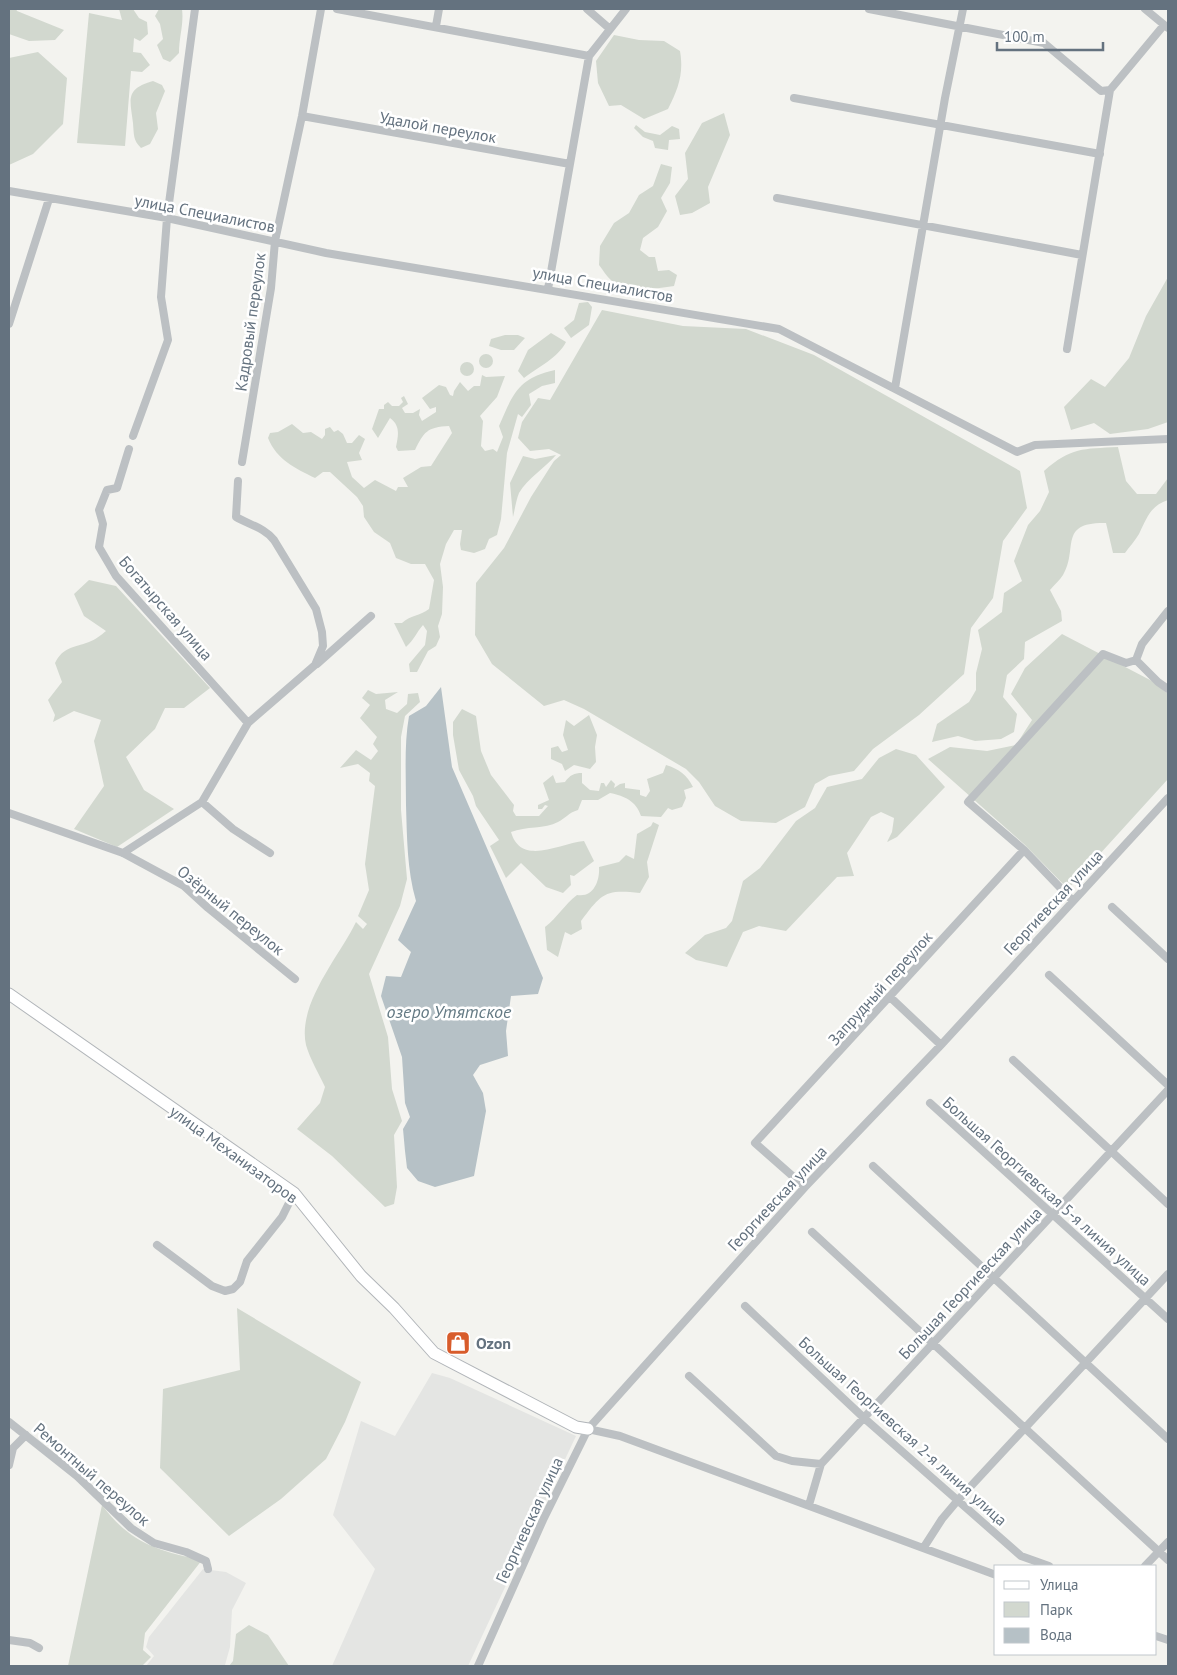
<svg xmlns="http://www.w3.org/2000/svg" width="1177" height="1675" viewBox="0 0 1177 1675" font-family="'PT Sans',sans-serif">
<rect width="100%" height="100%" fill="#f3f3ef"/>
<path fill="#e4e5e3" d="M432,1373L450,1378L576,1436L468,1666H332L375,1569L333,1515L361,1421L395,1436Z
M203,1569L226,1572L246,1583L232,1610L230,1647L225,1665L146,1666L154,1656L146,1647L149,1637Z"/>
<path fill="#d2d8cf" d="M9,9H16L17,11L64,30L55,40L29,41L9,34Z
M119,9H133L139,18L147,22L148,34L140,41L134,38L133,52L141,53L150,65L142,72L131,71L125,146L77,143L89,13L122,20Z
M159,9H182C184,24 179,37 179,53L170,62L163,59L157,45L163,39L160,24L155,16Z
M614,35L639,40L664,41L680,51C684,74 678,89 668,109L644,119L621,105L609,106L598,83L596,61Z
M38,52L67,78L63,124L33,154L9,165V58Z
M153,81L162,85L165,91L156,113L158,129L150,144L141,148C133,140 134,135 133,123C130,99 125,89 153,81Z
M724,113L730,135L708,187L710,203L692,213L680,215L675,196L688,179L685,153L702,123Z
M636,125L645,132L660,135L672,126L679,129L680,139L669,140L668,150L655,148L653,141L643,137L634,128Z
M661,164L672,167L670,183L661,198L667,211L658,227L643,238L640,250L649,257H655L658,271L669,270L677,275L674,286C656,289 628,293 612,281C607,277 603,270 599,265L600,246L614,223L629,213L639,195L653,186Z
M1168,277V422L1148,429L1110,434L1094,423L1071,430L1064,407L1091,379L1105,387L1129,358L1146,316Z
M588,302L592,307L589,325L571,338L564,328L574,320L579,303Z
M602,310L683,326L746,329L814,355L1020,471L1027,508L1003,541L993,598L971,628L964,674L919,715L873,749L854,771L829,776L815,784L805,807L776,823L741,821L715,806L699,782L686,769L584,709L564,700L544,706L492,664L475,635L476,583L504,548L531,497L554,461L561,455L549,449L530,451L518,438L522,422L538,398L550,400Z
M551,333L566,342C558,358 538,367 524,378L518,371L528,350Z
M505,335H518L525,338L514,350H501L489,346L491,339Z
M479 361a7 7 0 1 1 14 0a7 7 0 1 1-14 0Z
M460 369a7 7 0 1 1 14 0a7 7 0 1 1-14 0Z
M555,370V383L542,386L529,394L531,405L522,417L518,414L507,453L501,519L497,535L489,539L485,549L474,553L461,550L460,544L462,530H454L446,544L440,564L443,587L442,614L438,626L440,637L436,646L428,651L417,672H410L409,664L425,645L427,631L423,625C416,633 414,640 406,647L394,623H402C410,615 420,616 429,609L434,580L425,564H411L396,558L390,543L374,532L364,517L363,506L357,497L330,472H323L315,478C295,468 277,460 268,438L270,433L278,432L292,424L303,433L311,432L322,439L325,435V429L330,427L334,432L338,430L343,434L347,443H352L359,435L365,439L359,453L362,460L347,462L352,477L364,488L375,480L396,491L398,487H408L403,478L421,467L431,466L452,433L449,426C427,427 424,432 415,450L398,451L396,447C398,436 401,426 390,418L378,438L372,429L379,409H384V405L388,402L392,406H399L403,402L401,398L404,396L408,404L402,408L405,413H413L420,409L419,415L422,421L436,412V407L430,409L422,398L439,385L446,387L450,395L453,396L454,391L460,382L468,391L474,386H480L482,375L486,377L505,376L497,397L480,416L483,421L481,446L485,451L493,449L497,452L503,437L499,426C513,394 518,378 555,370Z
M1118,447L1126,481L1137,494H1156L1168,478V500C1150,506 1147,518 1139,534C1135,541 1129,547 1125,553H1113L1106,523C1057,522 1079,549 1063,575C1060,580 1054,585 1050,590L1061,611L1062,621L1025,642L1024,659L1007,675L1003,697L1017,714L1014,732L1001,739L975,741L958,736L932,742L937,724L969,702L976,690V673L982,649L978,630L1002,612L1004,593L1022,581L1014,561L1028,525L1040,511L1049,492L1044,471C1071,447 1083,449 1118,447Z
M556,455C545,468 528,478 519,493C516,500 515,509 513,517L510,483L523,456L535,459Z
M89,580L116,586L210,688L184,708H165L155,729L126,757L144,790L174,809L117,847L74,829L104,786L94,741L101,720L74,711L53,722L55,715L48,700L62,682L55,663C63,647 73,648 89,642C95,640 101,635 106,631L84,616L74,594Z
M1062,634L1152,681L1168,694V779L1068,889L1025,845L928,759L950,747L987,751L1016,745L1032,720L1011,694L1025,668Z
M368,690L376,694L398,692L385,700L386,709L397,713L407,704L408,694L418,693L420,702L405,716L401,737V810L407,879L400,906L369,974L388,1037L392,1089L402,1121L394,1135L397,1187L394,1204L385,1207L332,1156L297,1129L320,1103L325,1087C319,1074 310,1059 306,1045C297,1004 339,957 356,922L363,929L367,924L358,916L369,890L365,864L375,786L369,781L370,773L358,764L340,768L356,750L371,760L378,751L373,744L377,737L360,718L370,705L362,698Z
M462,709L476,716L481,751L491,775L514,805L513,811L516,816H539L548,806L545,805L542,809H538V805L549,800L543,783L553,775L556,783L565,782C570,775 574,773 582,773V783L590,790L599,791L601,783H604L606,787L611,780L615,784L614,788L620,784L625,783V788L640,790V795L646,797L650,791L647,779L663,773L666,765C679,769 687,775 693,787L684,790L686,798L682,807L672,810L668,808L661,817L641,816C636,801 625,796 610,793L598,800H582L578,810C568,813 566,818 558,822C545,829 526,826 511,832C521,867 560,843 584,841L594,861L574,876L570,875L571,885L563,893L546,887L521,863L506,878L490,846L499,840L476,806L473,796L459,770L453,735V722Z
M589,715L597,735L595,747L596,762L590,769L574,765L565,771L562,764L551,759V748L558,746L562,752L568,750L563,735L566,720L574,726Z
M896,749L916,755L945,787L897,837L887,842L892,832L894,818L881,812L871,817L847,853L854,876L837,877L786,931L759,926L743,932L727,967L696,960L685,953L705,935L726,928L732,921L743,881L760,868L796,821L815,808L827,787L862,779L879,758Z
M653,822L659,825L647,862L649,877L640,893C605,889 602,893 581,921L582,929L571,935L565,932L558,957L547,950L545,927C558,917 564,905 577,895C594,898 600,880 599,867L619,862L626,855L634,859L637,834L651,826Z
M237,1308L361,1382L345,1422L326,1459L281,1499L229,1536L160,1468L163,1389L240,1370Z
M102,1505C130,1543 158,1551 202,1560L145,1633L143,1650L151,1657L142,1666H68Z
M249,1625L268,1635L289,1666H229L233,1661L236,1634Z"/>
<path fill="#b6c1c6" d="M441,687L452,767L543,978L538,994L511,996L506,1031L508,1056L480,1065L473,1075L483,1093L486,1111L474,1176L435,1187L418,1181L407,1168L405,1151L403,1129L410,1117L405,1103L402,1057L381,996L386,976L401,977L411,952L398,940L416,901C407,870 407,837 406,805C406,775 404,745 409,716L426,706Z"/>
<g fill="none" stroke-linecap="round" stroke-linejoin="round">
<defs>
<path id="secondary" d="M9,994L294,1193L361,1276L394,1308L434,1353L576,1427L588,1429"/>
</defs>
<use href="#secondary" stroke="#b1b5b9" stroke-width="13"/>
<path stroke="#bcc0c3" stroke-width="8" d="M337,9L589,56
M587,9L610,29
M869,9L1044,43L1101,91L1110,90L1164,25
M1145,9L1168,28
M436,26L439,9
M794,98L1100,154
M302,116L570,164
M9,191L167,218L326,253L779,329L1017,452L1035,445L1168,439
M777,198L1082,255
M548,289L589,56L626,9
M9,324L49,199
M1067,349L1110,90
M895,388L945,98L963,9
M133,436L168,340L161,297L167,218L195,9
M129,449L117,488L107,490L99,510L103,524L99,547L116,576L248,723
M242,462L271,288L275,241L302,116L321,9
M1168,611L1142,644L1136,660L1158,682L1168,689
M317,664L371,616
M202,802L233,829L270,853
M9,813L123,853L184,886L208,908L295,979
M123,853L202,802L248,723L315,665L323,646L322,632L316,609L274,540C265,528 250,525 236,517L238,481
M1073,901L1024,850L968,802L1103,654L1126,663L1136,660
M1112,907L1168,959
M1049,975L1168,1085
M890,997L941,1045
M1013,1060L1168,1204
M930,1103L1168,1319
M873,1166L1168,1439
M805,1187L755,1143L1024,850
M812,1232L1168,1560
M157,1245L212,1286L225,1291L233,1289L240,1282L247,1261L282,1217L294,1193
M745,1306L864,1418L1021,1556L1049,1566
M689,1376L776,1456L792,1461L821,1464
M9,1422L77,1476L131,1528L154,1543L186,1552L206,1561L208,1569
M588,1429L620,1436L996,1575
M9,1465L13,1448L26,1435
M809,1505L821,1464L1168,1090
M924,1547L942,1519L958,1500L1168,1274
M1145,1566L1168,1542
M1156,1636L1168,1640
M9,1640L30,1643L39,1648
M478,1666L543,1520L588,1429L805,1187L941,1045L1168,798"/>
<use href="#secondary" stroke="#fff" stroke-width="11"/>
</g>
<defs>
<symbol id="shop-square" viewBox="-11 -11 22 22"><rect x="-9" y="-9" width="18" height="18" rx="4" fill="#d85c2b" stroke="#fff"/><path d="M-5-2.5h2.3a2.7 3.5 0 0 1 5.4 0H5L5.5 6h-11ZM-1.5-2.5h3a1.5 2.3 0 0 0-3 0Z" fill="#fff"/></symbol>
</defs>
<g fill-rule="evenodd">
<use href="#shop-square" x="444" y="1329" width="28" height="28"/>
</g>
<g text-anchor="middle" stroke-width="5" stroke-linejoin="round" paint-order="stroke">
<g font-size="16" fill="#64727f" stroke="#fff">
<text transform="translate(438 127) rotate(10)" y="6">Удалой переулок</text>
<text transform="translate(205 213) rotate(11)" y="6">улица Специалистов</text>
<text transform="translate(603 284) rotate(10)" y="6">улица Специалистов</text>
<text transform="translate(250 322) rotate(-82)" y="6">Кадровый переулок</text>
<text transform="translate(166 608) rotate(49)" y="6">Богатырская улица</text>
<text transform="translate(1053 902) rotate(-47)" y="6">Георгиевская улица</text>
<text transform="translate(231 910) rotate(39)" y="6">Озёрный переулок</text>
<text transform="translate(880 988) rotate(-48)" y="6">Запрудный переулок</text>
<text transform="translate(234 1154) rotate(36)" y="6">улица Механизаторов</text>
<text transform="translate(1047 1191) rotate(42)" y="6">Большая Георгиевская 5-я линия улица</text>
<text transform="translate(777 1198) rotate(-47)" y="6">Георгиевская улица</text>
<text transform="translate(970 1283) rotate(-47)" y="6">Большая Георгиевская улица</text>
<text transform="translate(903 1431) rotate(42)" y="6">Большая Георгиевская 2-я линия улица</text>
<text transform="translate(92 1474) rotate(41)" y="6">Ремонтный переулок</text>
<text transform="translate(529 1520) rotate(-65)" y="6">Георгиевская улица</text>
</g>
<g font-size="16" font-weight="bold" fill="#64727f" stroke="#fff" text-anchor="start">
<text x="476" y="1349">Ozon</text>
</g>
<g font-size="18" font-style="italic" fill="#647a84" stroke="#fff">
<text x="449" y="1018">озеро Утятское</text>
</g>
</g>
<rect width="1177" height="1675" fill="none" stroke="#64727f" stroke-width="20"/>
<rect x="994" y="1565" width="162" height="90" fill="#ffffff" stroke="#c1c7cc"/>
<rect x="1004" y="1581" width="25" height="8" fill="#ffffff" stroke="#c1c7cc"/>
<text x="1040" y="1590" font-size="15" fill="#64727f">Улица</text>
<rect x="1004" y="1602" width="25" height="15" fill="#d2d8cf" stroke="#c1c7cc"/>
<text x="1040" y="1615" font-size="15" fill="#64727f">Парк</text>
<rect x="1004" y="1628" width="25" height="15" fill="#b6c1c6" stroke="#c1c7cc"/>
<text x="1040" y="1640" font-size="15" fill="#64727f">Вода</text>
<path d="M997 42v8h106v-8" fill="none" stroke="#64727f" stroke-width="2.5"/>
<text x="1004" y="42" font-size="15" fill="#64727f" stroke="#ffffff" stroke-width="4" paint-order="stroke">100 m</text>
</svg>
